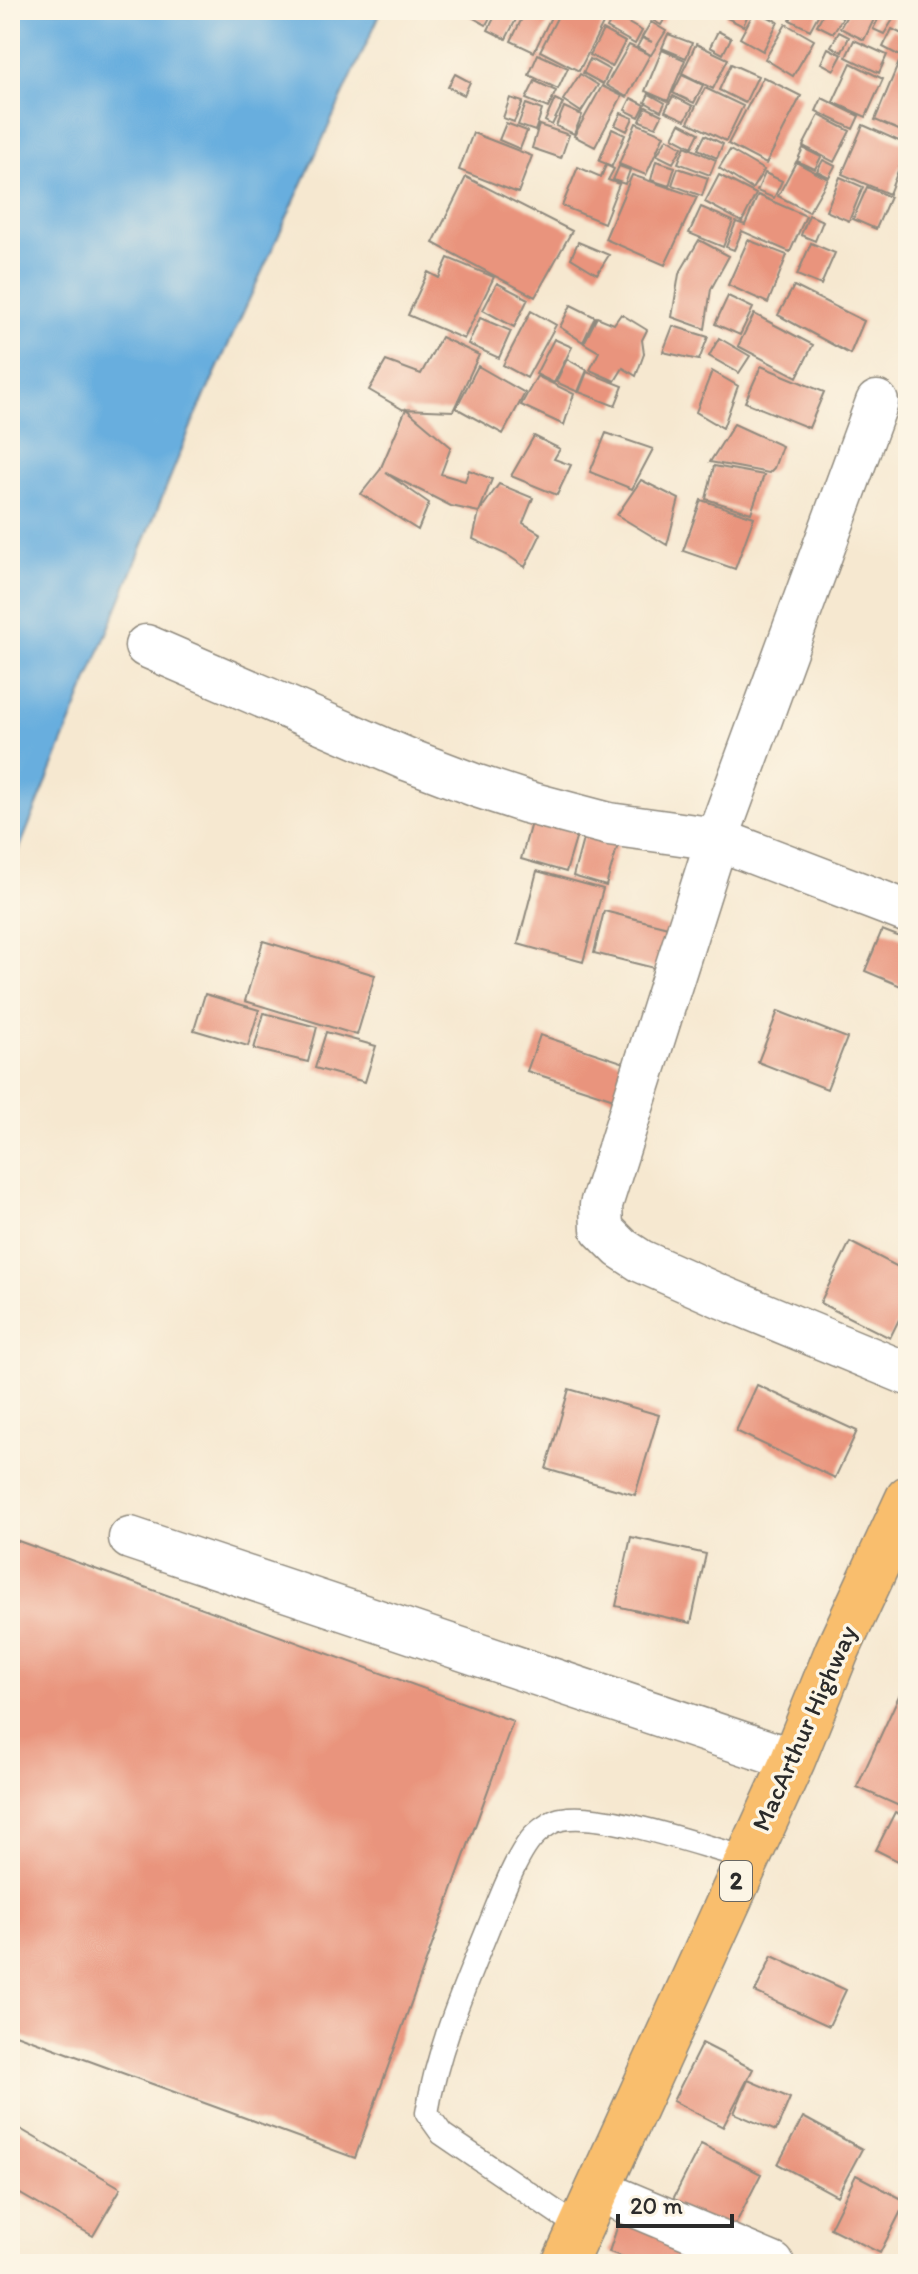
<svg xmlns="http://www.w3.org/2000/svg" width="918" height="2274" viewBox="0 0 918 2274" font-family="Itim,sans-serif">
<rect width="100%" height="100%" fill="#fcf5e5"/>
<filter id="ink" filterUnits="userSpaceOnUse"><feTurbulence type="fractalNoise" baseFrequency=".0125" numOctaves="2"/><feDisplacementMap in="SourceGraphic" scale="16" xChannelSelector="R" yChannelSelector="G"/><feConvolveMatrix kernelMatrix="1 2 1 2 8 2 1 2 1" color-interpolation-filters="sRGB"/></filter>
<filter id="wash" filterUnits="userSpaceOnUse"><feTurbulence type="fractalNoise" baseFrequency=".006" numOctaves="4" result="noise"/><feDisplacementMap in="SourceGraphic" scale="32" xChannelSelector="R" yChannelSelector="G"/><feGaussianBlur stdDeviation="1.8" result="paint"/><feColorMatrix in="noise" values="0 0 0 0 0 0 0 0 0 0 0 0 0 0 0 0 0 1.4 0 .05"/><feComposite in="paint" operator="in"/></filter>
<g filter="url(#wash)">
<rect width="100%" height="100%" fill="#f6e8d0"/>
<path fill="#67aede" stroke="#496c84" stroke-width="2" d="M10,10H382L192,424L10,872Z"/>
<g id="blocks">
<path fill="#e9947d" d="M471,10H494L486,25L468,15Z
M498,10H521L506,39L488,30Z
M526,10H543L552,15L534,52L511,41Z
M561,10H604L609,12L579,71L540,51Z
M635,10H670L661,25Z
M728,10H750L743,26L725,17Z
M755,10L778,22L763,51L740,38Z
M795,10H821L810,30L790,20Z
M825,10L843,17L833,33L817,25Z
M850,10L878,11L864,40L840,28Z
M882,12L894,18L884,34L873,29Z
M614,15L642,31L635,44L607,28Z
M651,22L666,31L651,55L637,47L642,38L652,42L642,37Z
M786,24L814,40L793,76L765,59Z
M892,29L908,37L900,56L883,47Z
M603,30L625,42L612,67L590,55Z
M718,31L731,38L723,54L710,47Z
M839,32L849,37L842,52L831,46Z
M668,34L692,43L686,58L662,48Z
M854,40L887,55L879,73L846,57Z
M696,44L728,59L713,89L682,73Z
M629,45L650,55L627,97L606,85Z
M828,48L842,55L834,70L821,63Z
M662,50L685,60L668,101L645,91Z
M538,54L568,68L558,89L529,75Z
M590,59L610,70L603,84L583,73Z
M899,62L908,66V134L875,120Z
M851,63L883,79L866,117L833,102Z
M731,64L758,76L745,103L719,90Z
M455,74L470,82L464,95L448,87Z
M580,74L598,85L581,112L563,100Z
M682,75L703,85L694,103L673,93Z
M763,77L801,96L766,164L728,144Z
M535,81L556,91L548,108L526,99Z
M602,86L622,96L595,147L574,136Z
M705,88L743,106L726,141L688,122Z
M649,94L665,103L661,111L645,102Z
M673,96L693,106L685,120L665,111Z
M510,98L523,102L514,122L503,118Z
M631,98L645,105L639,117L625,110Z
M822,98L859,116L853,129L816,111Z
M555,99L563,103L552,125L545,121Z
M526,104L542,110L535,131L518,125Z
M564,107L582,115L574,134L556,126Z
M646,107L662,115L656,127L640,121Z
M621,113L633,118L627,131L615,125Z
M819,115L850,131L834,162L803,146Z
M506,123L527,131L520,149L499,140Z
M636,123L664,135L646,175L619,164Z
M680,123L699,133L692,147L673,137Z
M539,125L569,135L561,158L532,148Z
M863,125L908,145L889,194L842,174Z
M612,129L625,135L612,166L599,161Z
M473,133L532,156L518,193L459,170Z
M705,135L723,144L717,158L698,149Z
M667,138L682,147L673,163L657,155Z
M685,146L716,160L710,175L678,163Z
M803,148L821,157L815,169L797,161Z
M730,150L764,170L752,189L719,168Z
M823,160L835,166L829,177L817,171Z
M656,161L675,167L669,186L651,180Z
M796,162L828,179L809,212L778,196Z
M606,165L614,169L608,180L619,184L604,223L562,206L578,167L601,177Z
M619,166L630,170L625,184L613,180Z
M678,168L708,178L702,196L672,185Z
M765,173L782,181L774,198L757,191Z
M632,175L697,197L665,265L605,239Z
M719,175L756,194L742,222L705,202Z
M466,177L572,231L535,297L433,243Z
M840,177L863,187L849,221L826,211Z
M867,187L890,197L876,229L853,219Z
M758,195L806,216L790,252L742,231L734,250L726,247L736,222L745,225Z
M701,207L733,221L723,247L689,233Z
M809,215L823,221L815,241L801,235Z
M699,240L729,256L711,289L705,329L672,317L679,274Z
M748,240L787,255L768,303L728,285Z
M578,242L609,255L597,274L571,258Z
M811,243L835,253L821,285L797,275Z
M448,258L494,277L464,339L408,315L428,272L439,278Z
M497,283L528,299L514,327L483,310Z
M794,286L864,321L850,354L778,315Z
M728,296L753,308L740,335L715,324Z
M571,305L595,317L583,342L560,327Z
M531,311L556,325L527,378L503,365Z
M621,314L647,330L642,340L644,354L636,376L623,368L615,381L590,370L599,352L584,343L597,317L614,324Z
M754,314L813,345L797,377L738,346Z
M480,318L511,331L499,358L468,344Z
M673,326L708,337L699,360L663,352Z
M441,337L479,355L453,411L402,409L369,390L386,361L421,374Z
M719,338L750,356L739,373L709,356Z
M554,339L572,347L554,383L536,374Z
M567,359L587,370L578,392L556,382Z
M478,366L525,393L503,434L456,408Z
M761,366L824,392L809,428L745,402Z
M712,371L738,386L723,428L696,412Z
M587,372L623,386L615,406L579,392Z
M537,376L574,394L564,425L521,405Z
M406,409L451,447L441,474L465,481L469,470L492,479L479,512L499,484L533,498L523,523L541,534L525,567L509,556L473,539L479,512L451,506L386,473L429,503L418,530L361,494L380,470Z
M734,424L782,446L774,468L769,473L710,462Z
M606,433L653,449L632,489L590,472Z
M534,436L560,449L554,459L571,465L557,495L511,476Z
M714,466L764,475L751,513L706,499Z
M641,480L679,499L667,545L617,515Z
M701,500L754,517L735,569L683,551Z
M532,819L578,832L566,872L521,859Z
M585,832L619,841L606,886L573,876Z
M537,871L603,889L583,962L518,944Z
M604,911L668,927L658,969L594,953Z
M882,930L908,940V989L865,971Z
M263,941L375,975L357,1035L245,1001Z
M205,994L259,1010L248,1046L194,1030Z
M778,1011L847,1038L827,1089L758,1062Z
M264,1013L317,1027L308,1062L254,1049Z
M326,1032L376,1046L365,1082L315,1068Z
M540,1035L634,1066L617,1100L527,1071Z
M850,1242L908,1272V1301L890,1338L820,1303Z
M757,1385L857,1431L835,1478L736,1431Z
M569,1389L659,1415L635,1495L546,1469Z
M631,1537L706,1554L691,1623L616,1606Z
M10,1538L513,1721L355,2158L10,2032Z
M902,1689L908,1692V1810L857,1787Z
M895,1812L908,1818V1866L876,1850Z
M772,1956L846,1990L829,2026L755,1992Z
M702,2043L753,2069L723,2127L673,2101Z
M748,2080L790,2098L776,2131L734,2113Z
M803,2117L862,2149L837,2196L778,2164Z
M10,2123L121,2188L93,2236L10,2188Z
M701,2144L761,2174L730,2235L670,2205Z
M856,2175L906,2201L880,2253L830,2228Z
M620,2219L692,2245L685,2264H643L609,2252Z"/>
</g>
</g>
<g filter="url(#ink)">
<use href="#blocks" fill-opacity="0" stroke="#908a7e" stroke-width="2"/>
<g fill="none" stroke-linecap="round" stroke-linejoin="round">
<defs>
<path id="service" d="M580,2228L442,2134L427,2113C438,2046 466,1984 491,1921C500,1899 518,1850 536,1834C542,1828 554,1820 562,1819C605,1811 701,1846 747,1858"/>
<path id="minor" d="M877,402L717,839L601,1205L602,1229L621,1248L641,1261L722,1297L908,1374
M146,646L409,760L477,786L526,802L609,824L717,839L908,912
M130,1538L793,1760
M597,2190L773,2264"/>
<path id="trunk" d="M564,2264L793,1760L837,1651L908,1498"/>
</defs>
<use href="#service" stroke="#908a7e" stroke-width="25"/>
<use href="#minor" stroke="#908a7e" stroke-width="45"/>
<use href="#trunk" stroke="#908a7e" stroke-width="47"/>
<use href="#service" stroke="#fff" stroke-width="22"/>
<use href="#minor" stroke="#fff" stroke-width="42"/>
<use href="#trunk" stroke="#f9be6d" stroke-width="44"/>
</g>
</g>
<g text-anchor="middle" stroke-width="7" stroke-linejoin="round" paint-order="stroke">
<rect fill="#fcf5e5" stroke="#6a6863" stroke-width="2" x="720" y="1861" width="32" height="40" rx="6"/>
<g font-size="24" font-weight="bold" fill="#2b2b2b">
<text x="736" y="1889">2</text>
</g>
<g font-size="26" fill="#2b2b2b" stroke="#fcf5e5">
<text transform="translate(804 1728) rotate(-66)" y="9">MacArthur Highway</text>
</g>
</g>
<rect width="918" height="2274" fill="none" stroke="#fcf5e5" stroke-width="40"/>
<path d="M618 2214v12h114v-12" fill="none" stroke="#2b2b2b" stroke-width="4"/>
<text x="630" y="2214" font-size="24" fill="#2b2b2b" stroke="#fcf5e5" stroke-width="6" paint-order="stroke">20 m</text>
</svg>
